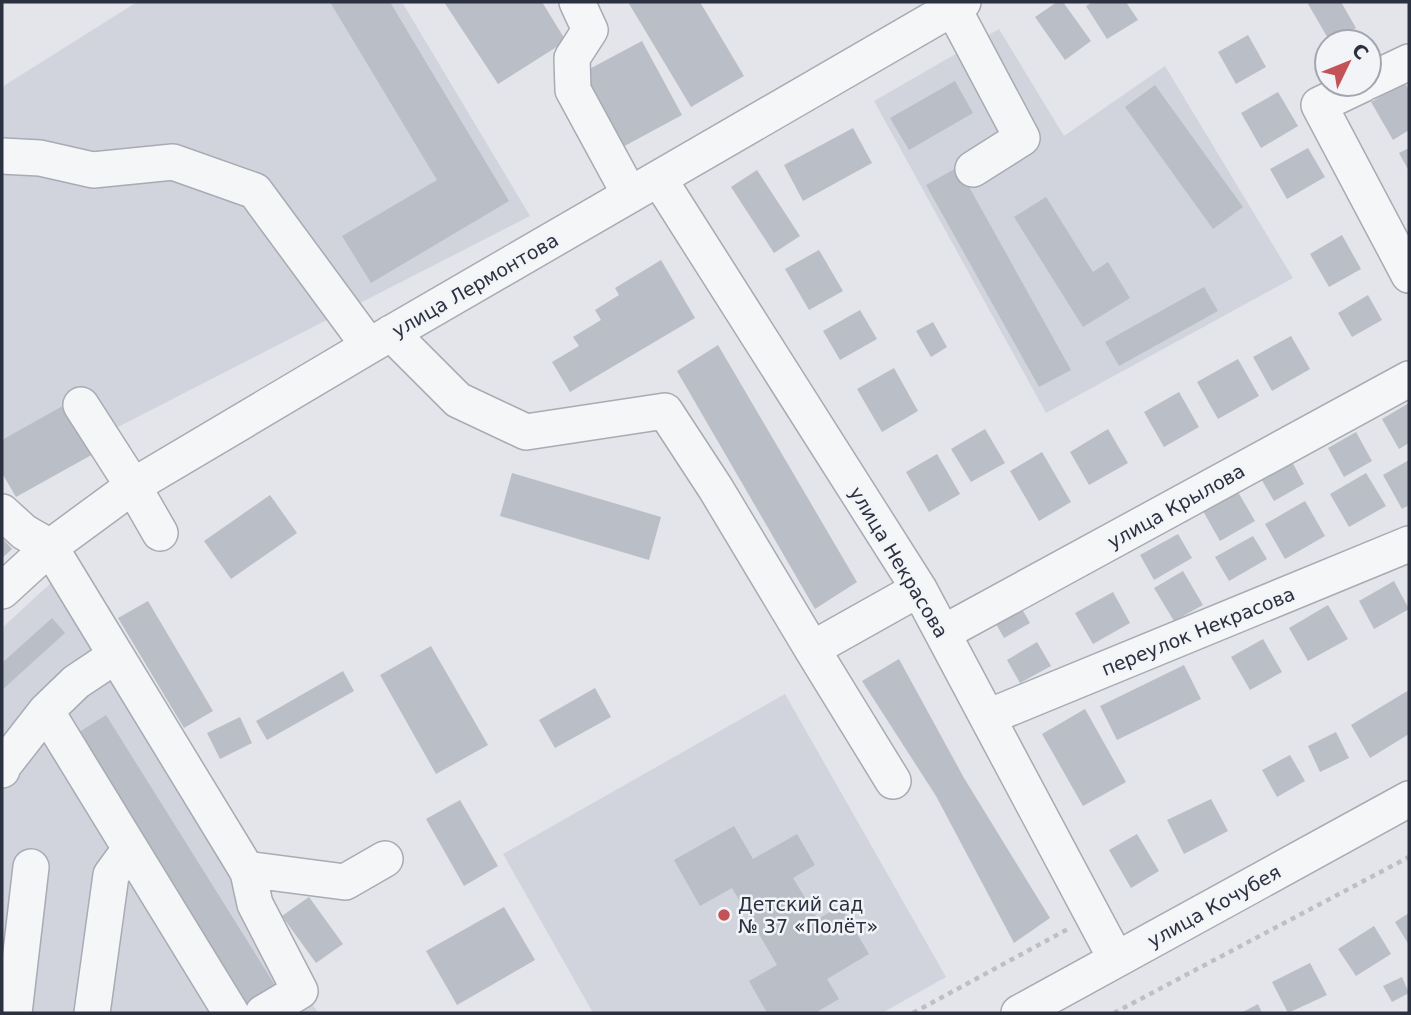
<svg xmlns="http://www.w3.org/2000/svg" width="1411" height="1015" viewBox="0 0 1411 1015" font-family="'DejaVu Sans',sans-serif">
<rect width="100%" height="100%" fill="#e3e5ea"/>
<path fill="#d1d4dc" d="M137,2H402L530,216L36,469L2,442V87Z
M999,29L1064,136L1165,66L1293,278L1046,413L874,101Z
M52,582L318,1013H2V628Z
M785,694L946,977L882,1013H593L503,854Z"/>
<path fill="#babec6" d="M330,2H390L509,201L371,283L342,236L437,180Z
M444,2H542L566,41L498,84Z
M628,2H700L744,76L691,107Z
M1057,2H1063L1091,41L1065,60L1035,17Z
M1093,2H1126L1138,20L1107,39L1086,6Z
M1307,2H1341L1356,28L1330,42Z
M1248,35L1266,67L1236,84L1218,52Z
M642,41L682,115L619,149L578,75Z
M955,81L973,113L909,150L890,118Z
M1405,83L1409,90V130L1393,140L1371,102Z
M1155,85L1243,207L1213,229L1125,107Z
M1278,92L1298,126L1261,148L1241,113Z
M853,128L872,163L803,201L784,165Z
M1308,148L1325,177L1287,199L1270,169Z
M1409,148V171L1399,153Z
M958,167L1071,370L1039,387L926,185Z
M757,170L800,236L774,253L731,187Z
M1046,197L1093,272L1108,262L1130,298L1083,327L1014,217Z
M1342,235L1361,269L1329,287L1310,254Z
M819,250L843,291L809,310L785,269Z
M661,260L695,318L570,392L552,362L579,346L573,337L601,320L595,310L619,295L615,288Z
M1204,287L1218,311L1119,366L1105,342Z
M1368,295L1382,320L1352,337L1338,313Z
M860,310L877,339L840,360L823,331Z
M933,322L947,347L931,357L916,331Z
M1291,336L1310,369L1272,391L1253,357Z
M718,345L857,582L815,609L677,371Z
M1238,359L1259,396L1218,419L1197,382Z
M894,368L918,411L882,432L857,389Z
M1179,392L1199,427L1164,447L1144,412Z
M68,403L95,453L16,497L2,473V440Z
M1409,403V443L1399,449L1382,419Z
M985,429L1005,463L971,482L951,449Z
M1108,429L1128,463L1089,485L1070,452Z
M1356,432L1372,461L1344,477L1328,448Z
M1042,452L1071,502L1039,521L1010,471Z
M937,454L960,494L929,512L906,472Z
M1291,460L1304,484L1274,501L1260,477Z
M1409,460V505L1402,509L1383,475Z
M512,473L661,517L649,560L500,516Z
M1366,473L1386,506L1349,527L1330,494Z
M1238,492L1255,521L1220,541L1203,511Z
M270,495L297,533L231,579L204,541Z
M1305,501L1325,536L1285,559L1265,524Z
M1178,534L1192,558L1154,580L1140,555Z
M1253,536L1267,559L1229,581L1215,557Z
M2,538L12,549L2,558Z
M1183,571L1203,605L1174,621L1154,588Z
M1394,581L1409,609L1374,629L1359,601Z
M1113,592L1130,623L1093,644L1075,613Z
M1017,600L1030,623L1004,638L991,615Z
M148,601L213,711L184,728L118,618Z
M1328,605L1348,639L1308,661L1289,628Z
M52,618L65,633L2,690V663Z
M1263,639L1282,672L1250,690L1231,657Z
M1037,642L1051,666L1020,683L1007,660Z
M431,646L488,745L436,774L380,675Z
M899,659L964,778L1050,918L1014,943L936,796L862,681Z
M1184,665L1201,699L1117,740L1100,706Z
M343,671L354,691L267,740L256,721Z
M595,688L611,717L555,748L539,720Z
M1409,690V734L1370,758L1351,725Z
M1085,709L1126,782L1083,806L1042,734Z
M106,715L278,990L248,1009L76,734Z
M240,717L252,743L220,759L207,733Z
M1336,732L1349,758L1320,772L1308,746Z
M1290,755L1305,781L1277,797L1262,770Z
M1211,799L1228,831L1184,854L1167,820Z
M460,800L498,866L464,886L426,819Z
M734,826L753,859L797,834L815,865L793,878L818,919L841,906L869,954L827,979L839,999L815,1013H767L749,981L777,965L732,888L700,906L674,860Z
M1137,834L1159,871L1131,888L1109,850Z
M309,897L343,944L316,963L282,916Z
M504,907L535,960L457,1005L426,951Z
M1409,913V945L1395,922Z
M1374,926L1391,954L1356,976L1338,949Z
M1310,963L1327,995L1288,1013L1272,982Z
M1402,977L1409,993L1392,1002L1383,986Z
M1258,1004L1262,1013H1241Z"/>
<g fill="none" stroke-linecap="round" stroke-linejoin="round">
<defs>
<path id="minor" d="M577,2L590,30L572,58L573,90L630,195
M953,8L1022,138L973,169
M1369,81L1409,62
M1363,84L1319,105L1409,275
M2,156L40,158L93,170L173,162L255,191L369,346
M659,179L919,589L1116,959
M391,333L458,400L526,432L665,411L716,489L812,649L919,589
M81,405L133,486L160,533
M2,512L24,532L50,547L248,872L255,904L300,991L263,1013
M2,591L50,547L133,486L369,346L963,2
M943,633L1409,379
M812,649L893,781
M46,711L231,1013
M988,717L1409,544
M2,770L3,766L46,711L76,682L115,656
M246,869L345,882L385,859
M14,1013L31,867
M92,1013L111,875L130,849
M1019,1013L1409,799"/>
</defs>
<use href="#minor" stroke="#a8abb4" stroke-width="38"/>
<path stroke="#bdbfc5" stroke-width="4.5" stroke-dasharray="5 5" stroke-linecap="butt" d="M913,1013L1068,929
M1114,1013L1409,857"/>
<use href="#minor" stroke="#f5f6f8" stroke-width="35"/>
</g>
<circle fill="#c45358" stroke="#f2f4f7" stroke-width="2.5" cx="724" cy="915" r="7"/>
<g text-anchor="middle" stroke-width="5" stroke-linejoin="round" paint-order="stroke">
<g font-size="19" fill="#2c3141" stroke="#f2f4f7">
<text transform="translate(475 285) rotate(-30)" y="7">улица Лермонтова</text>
<text transform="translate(1176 506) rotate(-29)" y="7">улица Крылова</text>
<text transform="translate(899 562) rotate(59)" y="7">улица Некрасова</text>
<text transform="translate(1198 631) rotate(-22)" y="7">переулок Некрасова</text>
<text transform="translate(1214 906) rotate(-29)" y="7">улица Кочубея</text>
</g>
<g font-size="19" fill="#2c3141" stroke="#f2f4f7" text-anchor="start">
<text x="738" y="911">Детский сад<tspan x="738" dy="22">№ 37 «Полёт»</tspan></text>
</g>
</g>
<rect width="1411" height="1015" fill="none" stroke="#2c3141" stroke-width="7"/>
<g transform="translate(1348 63) rotate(47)"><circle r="33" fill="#f2f4f7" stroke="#a3a6ae" stroke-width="2"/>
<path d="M0-5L12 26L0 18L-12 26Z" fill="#c45358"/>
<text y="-10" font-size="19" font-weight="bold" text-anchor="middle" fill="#2c3141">С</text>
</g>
</svg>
